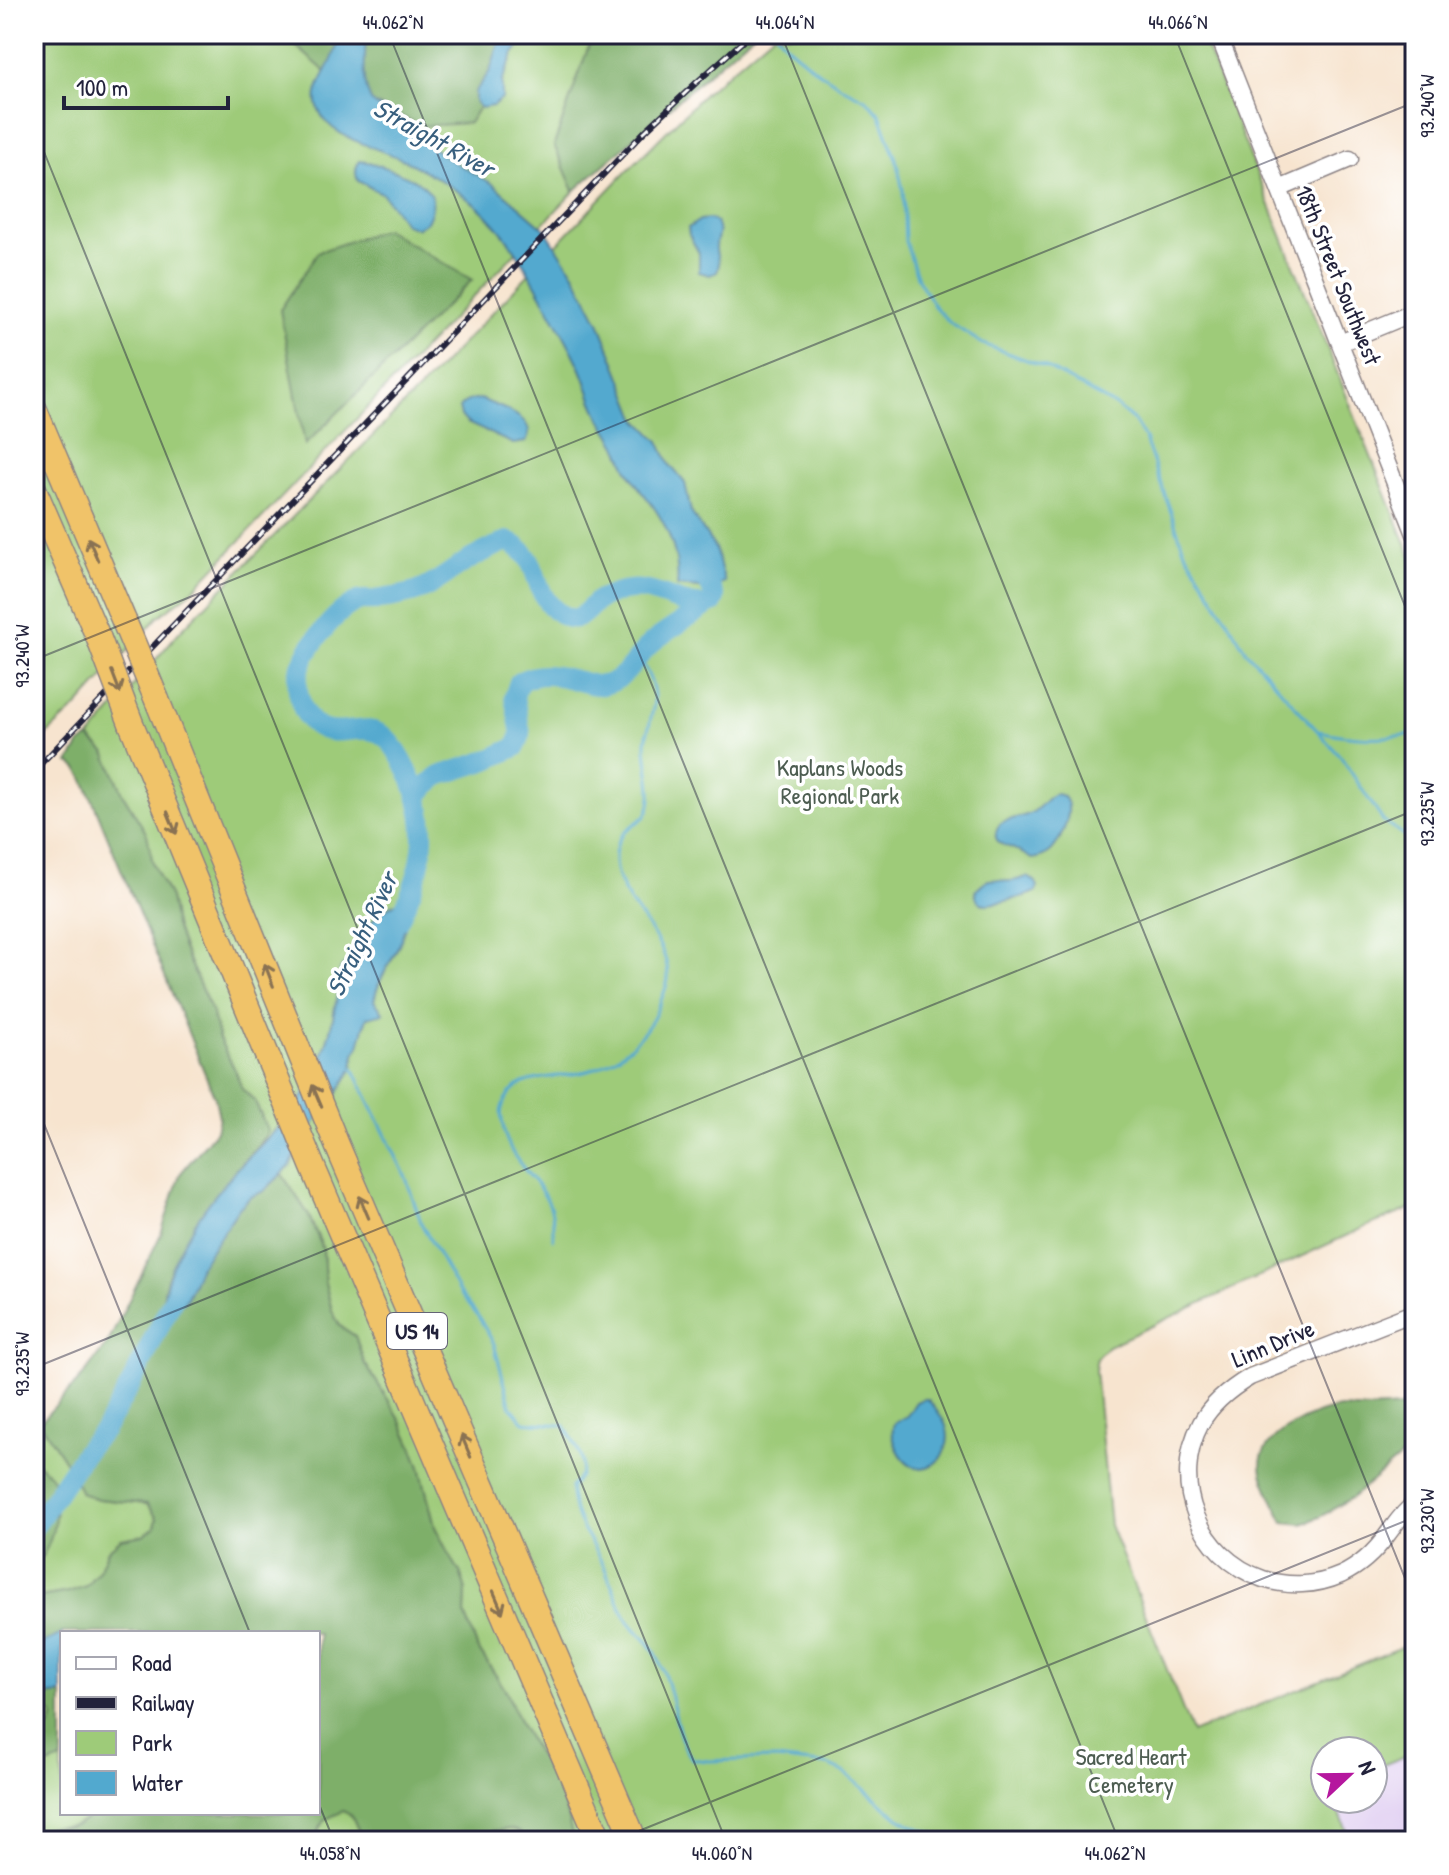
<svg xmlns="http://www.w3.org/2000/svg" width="1449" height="1875" viewBox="0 0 1449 1875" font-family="'Patrick Hand',sans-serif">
<rect width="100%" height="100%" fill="#fff"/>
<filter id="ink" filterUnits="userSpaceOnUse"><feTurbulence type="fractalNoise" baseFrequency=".0125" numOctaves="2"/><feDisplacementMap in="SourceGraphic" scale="16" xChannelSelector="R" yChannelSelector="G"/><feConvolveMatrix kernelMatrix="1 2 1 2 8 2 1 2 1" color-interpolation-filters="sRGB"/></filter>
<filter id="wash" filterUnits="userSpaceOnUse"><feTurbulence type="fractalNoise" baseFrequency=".006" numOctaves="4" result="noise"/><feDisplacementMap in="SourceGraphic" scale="32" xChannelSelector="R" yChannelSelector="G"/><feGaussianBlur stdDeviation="1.8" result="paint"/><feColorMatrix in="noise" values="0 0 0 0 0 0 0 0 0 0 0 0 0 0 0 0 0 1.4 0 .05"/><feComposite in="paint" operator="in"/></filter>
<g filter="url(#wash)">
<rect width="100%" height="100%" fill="#f7e4cf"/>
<path fill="#e3d3f3" d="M1415,1752V1841H1351L1334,1799H1373V1769Z"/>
<path fill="#9ecb79" stroke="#60765a" stroke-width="2" d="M34,34H735L610,154L193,590L158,617L78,706L34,746Z
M773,34H1201L1415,566V1207L1365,1227L1108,1346L1097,1357L1095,1370L1110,1525L1192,1733L1409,1644L1415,1659V1752L1373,1769V1751H1325V1799H1334L1351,1841H34V1702L62,1710V1813H318V1782L570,1822L561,1794L521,1726L506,1691L477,1647L465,1614L466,1591L460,1572L448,1553L435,1527L420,1467L412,1446L399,1417L364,1362L355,1336L340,1326L332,1311L325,1283L323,1249L308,1214L282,1174C294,1162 299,1145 309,1130C320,1114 333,1100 343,1083L327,1044L305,1095L283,1122L254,1151L268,1132L255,1101L242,1089L235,1070L218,1037L212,1012L183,948L175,925L170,898L153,864L146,834L125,798L105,752L89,738L180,631L426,382L627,171L706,92Z
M40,1422L67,1464L81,1493L98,1499L147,1504L157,1517L155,1527L143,1535L121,1540L108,1550L99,1570L86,1586L69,1592L34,1598V1561L43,1556L42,1466L34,1462V1425Z"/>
<path fill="#7eaf69" stroke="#506852" stroke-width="2" d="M287,34H526L469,123L421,126L349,92L296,46Z
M593,34H753L574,191L554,145Z
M385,229L472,280L305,445L280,310L318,252Z
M89,738L105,752L125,798L147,834L153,864L170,898L175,925L183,949L212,1012L218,1037L235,1070L242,1089L255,1101L268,1132C256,1149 241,1163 228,1180C211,1201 198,1220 185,1243C172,1264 159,1288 165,1314L186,1300L200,1266L239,1208L250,1197L264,1191L282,1174L308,1214L323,1249L325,1283L332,1311L340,1326L355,1336L364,1362L399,1417L412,1446L420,1467L435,1527L448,1553L460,1572L466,1591L465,1614L477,1647L506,1691L521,1726L561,1794L574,1841H526L520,1832L509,1829L494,1831L470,1841H363L352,1816L343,1811L326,1819L318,1831L320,1841H38L40,1829C58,1823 71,1833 87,1818L86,1813H318V1633H62V1760L38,1768L34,1762V1739L50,1726L54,1717L47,1709L34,1710V1598L69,1592L86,1586L99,1570L108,1550L121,1539L143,1535L155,1527L157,1518L147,1504L98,1499L81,1493L67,1464L40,1422L83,1376L109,1341L161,1234L180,1174L216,1131L219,1117L215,1098L90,794C85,783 81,768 69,763L80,744Z
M1415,1406V1445L1353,1497L1320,1517L1302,1524L1284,1522C1277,1508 1261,1480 1261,1465C1261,1434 1315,1411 1341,1408C1347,1408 1354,1409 1360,1409C1378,1409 1397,1407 1415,1406Z
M34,1462C41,1466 49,1472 53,1479C61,1495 54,1538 44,1553C41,1558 39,1558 34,1561Z"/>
<path fill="#52a9cf" stroke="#3a6685" stroke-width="2" d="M340,34H365C367,59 360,77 371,101L445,157L493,184L545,229L575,275L599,322L638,420L659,441L670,465L685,483L691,512L715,548L725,582L709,589L677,586C680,558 669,529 653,506C645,495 635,484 629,472C623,461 620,449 613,439C608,430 602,422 598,413C590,398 587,382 580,367C569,343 556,321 543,298C524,263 506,231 476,205C455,188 428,172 404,160C381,149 339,140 324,119C306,94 325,78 333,57C336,50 338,42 340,34Z
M502,34H570L556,39L532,37L523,42L513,55L506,72L502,82V99L493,106L481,108L475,102V92L490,71Z
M360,161C372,162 385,167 397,172C421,182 443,191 427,222L417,228L405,224L383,194L358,181C355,174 355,167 360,161Z
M709,219L716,222C722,235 715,237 716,250C717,260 721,262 717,272L710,275L699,272V253L689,235L688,228L700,220Z
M480,399C496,406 541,418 526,442L513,444L467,423L461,416L459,408C465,400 470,400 480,399Z
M1054,794C1082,794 1062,842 1050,852C1045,856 1039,858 1032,859C1028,857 1024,854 1020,852C1006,844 987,845 1000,823C1011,818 1022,818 1033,812C1041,807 1045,799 1054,794Z
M1027,877L1035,881L1038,886L1036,892C1027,896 989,907 981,903C976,899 976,897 975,891C986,878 990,878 1006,881C1013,882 1020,879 1027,877Z
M409,899C408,916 405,933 397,949C389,966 377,982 374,1001L384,1013L367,1017L359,1046L355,1054L353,1068L337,1094L307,1133L290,1166L264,1191L250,1197L239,1208L200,1266L186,1300L164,1314C158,1270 203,1207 232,1175C253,1150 290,1121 305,1093C320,1067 330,1037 335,1007C338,996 336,981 340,971C342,965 349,962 351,956C359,938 373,914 392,905C397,902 404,901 409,899Z
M923,1399H928C934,1408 943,1416 946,1426C957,1457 917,1490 897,1448C893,1439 891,1432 894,1423L907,1416L916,1402Z
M62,1634V1694L34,1697V1650L42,1643Z"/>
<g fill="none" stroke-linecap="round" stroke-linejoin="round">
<path stroke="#52a9cf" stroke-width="3" d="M777,34L787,46L816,70L842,87L867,100L880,115L896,159L903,190L905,241L918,279L934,306L950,323L983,344L1046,367L1117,407L1135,422L1145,439L1184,549L1246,651L1341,757L1383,821L1415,843
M1318,731C1356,739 1377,739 1415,734
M353,1068L405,1175L422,1225L459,1292L478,1316L494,1344L511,1407L524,1422C538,1424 553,1423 565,1426C576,1447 594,1467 571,1487C570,1518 594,1544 606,1571C613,1586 618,1603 626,1617C636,1634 651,1640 659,1660C666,1677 671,1696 675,1714C679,1731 681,1744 692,1759L708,1761L776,1759L828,1765L844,1772L899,1818L913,1826L953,1841
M553,1239C553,1225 554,1210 546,1198C530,1171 509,1160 503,1126C502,1120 500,1114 502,1108C513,1069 561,1081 591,1070C617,1061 636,1045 651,1022C656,1015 658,1007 661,1000C664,993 668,984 668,977C669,935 618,905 615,862C614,847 619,835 632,826C636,823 643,819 646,815C658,795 645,766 646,743C647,729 653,715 654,701C655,685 646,670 639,656"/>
<path stroke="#52a9cf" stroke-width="20" d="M417,797L428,785L439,776L488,760L516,747L521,734L514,697L519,682C539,671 557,675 579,681C587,683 595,686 603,685C628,680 636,655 654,641C671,628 689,618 706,606
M398,921C427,865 434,817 402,760C396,750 390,738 379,733C358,723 335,740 315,725C302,715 296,693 298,676C302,653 335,610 358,601C363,599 369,601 375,600C390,598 409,595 423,589C440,581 453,569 469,560C481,553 494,547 507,541C545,558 528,591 559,613C581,628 586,608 600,599C608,595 621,591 630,590C657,586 688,613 713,603L715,597L700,563
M34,1527L88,1447L104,1430L130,1386L179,1287"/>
</g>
</g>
<g filter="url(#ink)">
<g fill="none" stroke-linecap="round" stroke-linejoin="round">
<defs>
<path id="minor" d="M1218,34L1415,534
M1279,189L1350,159
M1340,343L1415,312
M1415,1312L1250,1377C1230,1389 1212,1403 1201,1423C1169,1483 1199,1557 1263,1579C1288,1587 1316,1586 1341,1575C1360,1566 1375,1552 1387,1535C1396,1523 1403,1512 1415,1503"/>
<path id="highway" d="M34,408L124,621
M34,489L99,639
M157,700L337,1145L635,1841
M132,726L312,1165L600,1841"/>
</defs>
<use href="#minor" stroke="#8c8385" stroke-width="19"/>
<use href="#highway" stroke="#8c8385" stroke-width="27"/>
<use href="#minor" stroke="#fff" stroke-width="16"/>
<use href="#highway" stroke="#f0c369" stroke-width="24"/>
<defs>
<path id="rail" d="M34,771L644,132L697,82L751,34"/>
</defs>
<use href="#rail" stroke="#22223b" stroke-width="6"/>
<use href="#rail" stroke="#fff" stroke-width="3" stroke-dasharray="9" stroke-linecap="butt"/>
<defs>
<path id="highway-bridge" d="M124,621L157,700
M99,639L132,726"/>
</defs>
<use href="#highway-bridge" stroke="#8c8385" stroke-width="27" stroke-linecap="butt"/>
<use href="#highway-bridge" stroke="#f0c369" stroke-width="24"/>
</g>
<defs><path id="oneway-shaft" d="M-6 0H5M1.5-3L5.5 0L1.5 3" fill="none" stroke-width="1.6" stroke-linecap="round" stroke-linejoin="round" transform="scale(2)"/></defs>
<g stroke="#897252">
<use href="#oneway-shaft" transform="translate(93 549) rotate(-113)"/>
<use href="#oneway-shaft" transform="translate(116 682) rotate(69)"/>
<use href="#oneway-shaft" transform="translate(172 823) rotate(68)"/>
<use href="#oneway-shaft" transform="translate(269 975) rotate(-111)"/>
<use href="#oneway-shaft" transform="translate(317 1096) rotate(-113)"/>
<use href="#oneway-shaft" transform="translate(364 1207) rotate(-113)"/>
<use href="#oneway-shaft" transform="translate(466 1446) rotate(-113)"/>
<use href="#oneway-shaft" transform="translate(498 1602) rotate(67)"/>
</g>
</g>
<path fill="none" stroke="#22223b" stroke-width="2" stroke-opacity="0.45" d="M389,34L1119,1841M781,34L1415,1603M1174,34L1415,631M34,127L726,1841M34,660L1415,102M34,1099L250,1633M34,1368L1415,810M318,1802L334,1841M614,1841L1415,1517"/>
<g text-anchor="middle" stroke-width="7" stroke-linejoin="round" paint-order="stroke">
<rect fill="#fff" stroke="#646476" stroke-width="2" x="387" y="1313" width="60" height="36" rx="6"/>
<g font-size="22" font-weight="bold" fill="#22223b">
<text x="417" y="1339">US 14</text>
</g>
<g font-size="24" fill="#22223b" stroke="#fff">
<text transform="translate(1338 275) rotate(68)" y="8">18th Street Southwest</text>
<text transform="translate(1273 1344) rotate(-23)" y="8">Linn Drive</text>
</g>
<g font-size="24" fill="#4d5d51" stroke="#fff">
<text x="840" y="776">Kaplans Woods<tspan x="840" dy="28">Regional Park</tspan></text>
<text x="1131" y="1765">Sacred Heart<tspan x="1131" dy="28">Cemetery</tspan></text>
</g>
<g font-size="26" font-style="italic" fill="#385f7e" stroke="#fff">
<text transform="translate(434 138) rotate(29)" y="9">Straight River</text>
<text transform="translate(362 934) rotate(-65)" y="9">Straight River</text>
</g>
</g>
<rect width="1449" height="1875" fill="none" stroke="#fff" stroke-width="88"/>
<rect x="60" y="1631" width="260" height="184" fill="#ffffff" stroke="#a7a7b1" stroke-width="2"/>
<rect x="76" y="1657" width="40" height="12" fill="#ffffff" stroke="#a7a7b1" stroke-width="2"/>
<text x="132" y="1671" font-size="24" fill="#22223b">Road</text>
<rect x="76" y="1697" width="40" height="12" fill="#22223b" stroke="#a7a7b1" stroke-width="2"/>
<text x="132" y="1711" font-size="24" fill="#22223b">Railway</text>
<rect x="76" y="1731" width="40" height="24" fill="#9ecb79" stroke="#a7a7b1" stroke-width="2"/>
<text x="132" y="1751" font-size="24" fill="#22223b">Park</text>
<rect x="76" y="1771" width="40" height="24" fill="#52a9cf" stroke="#a7a7b1" stroke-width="2"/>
<text x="132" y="1791" font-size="24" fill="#22223b">Water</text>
<g transform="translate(1349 1775) rotate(68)"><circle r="38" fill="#ffffff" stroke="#a7a7b1" stroke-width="2"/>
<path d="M0-6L14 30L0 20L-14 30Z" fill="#b5179e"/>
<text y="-12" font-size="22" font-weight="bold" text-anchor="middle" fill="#22223b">N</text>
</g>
<path d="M64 96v12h164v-12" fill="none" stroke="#22223b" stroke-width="4"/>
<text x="76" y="96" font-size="24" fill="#22223b" stroke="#ffffff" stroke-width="6" paint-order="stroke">100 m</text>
<rect x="44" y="44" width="1361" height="1787" fill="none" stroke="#22223b" stroke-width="3"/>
<g font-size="20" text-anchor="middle" fill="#22223b">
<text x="393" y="29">44.062°N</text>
<text x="785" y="29">44.064°N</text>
<text x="1178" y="29">44.066°N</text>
<text transform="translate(1427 106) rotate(-90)" y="7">93.240°W</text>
<text transform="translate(22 656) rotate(-90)" y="7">93.240°W</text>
<text transform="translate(1427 814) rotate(-90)" y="7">93.235°W</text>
<text transform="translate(22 1364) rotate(-90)" y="7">93.235°W</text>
<text transform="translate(1427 1521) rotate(-90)" y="7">93.230°W</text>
<text x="330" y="1860">44.058°N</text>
<text x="722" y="1860">44.060°N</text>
<text x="1115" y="1860">44.062°N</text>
</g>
</svg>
